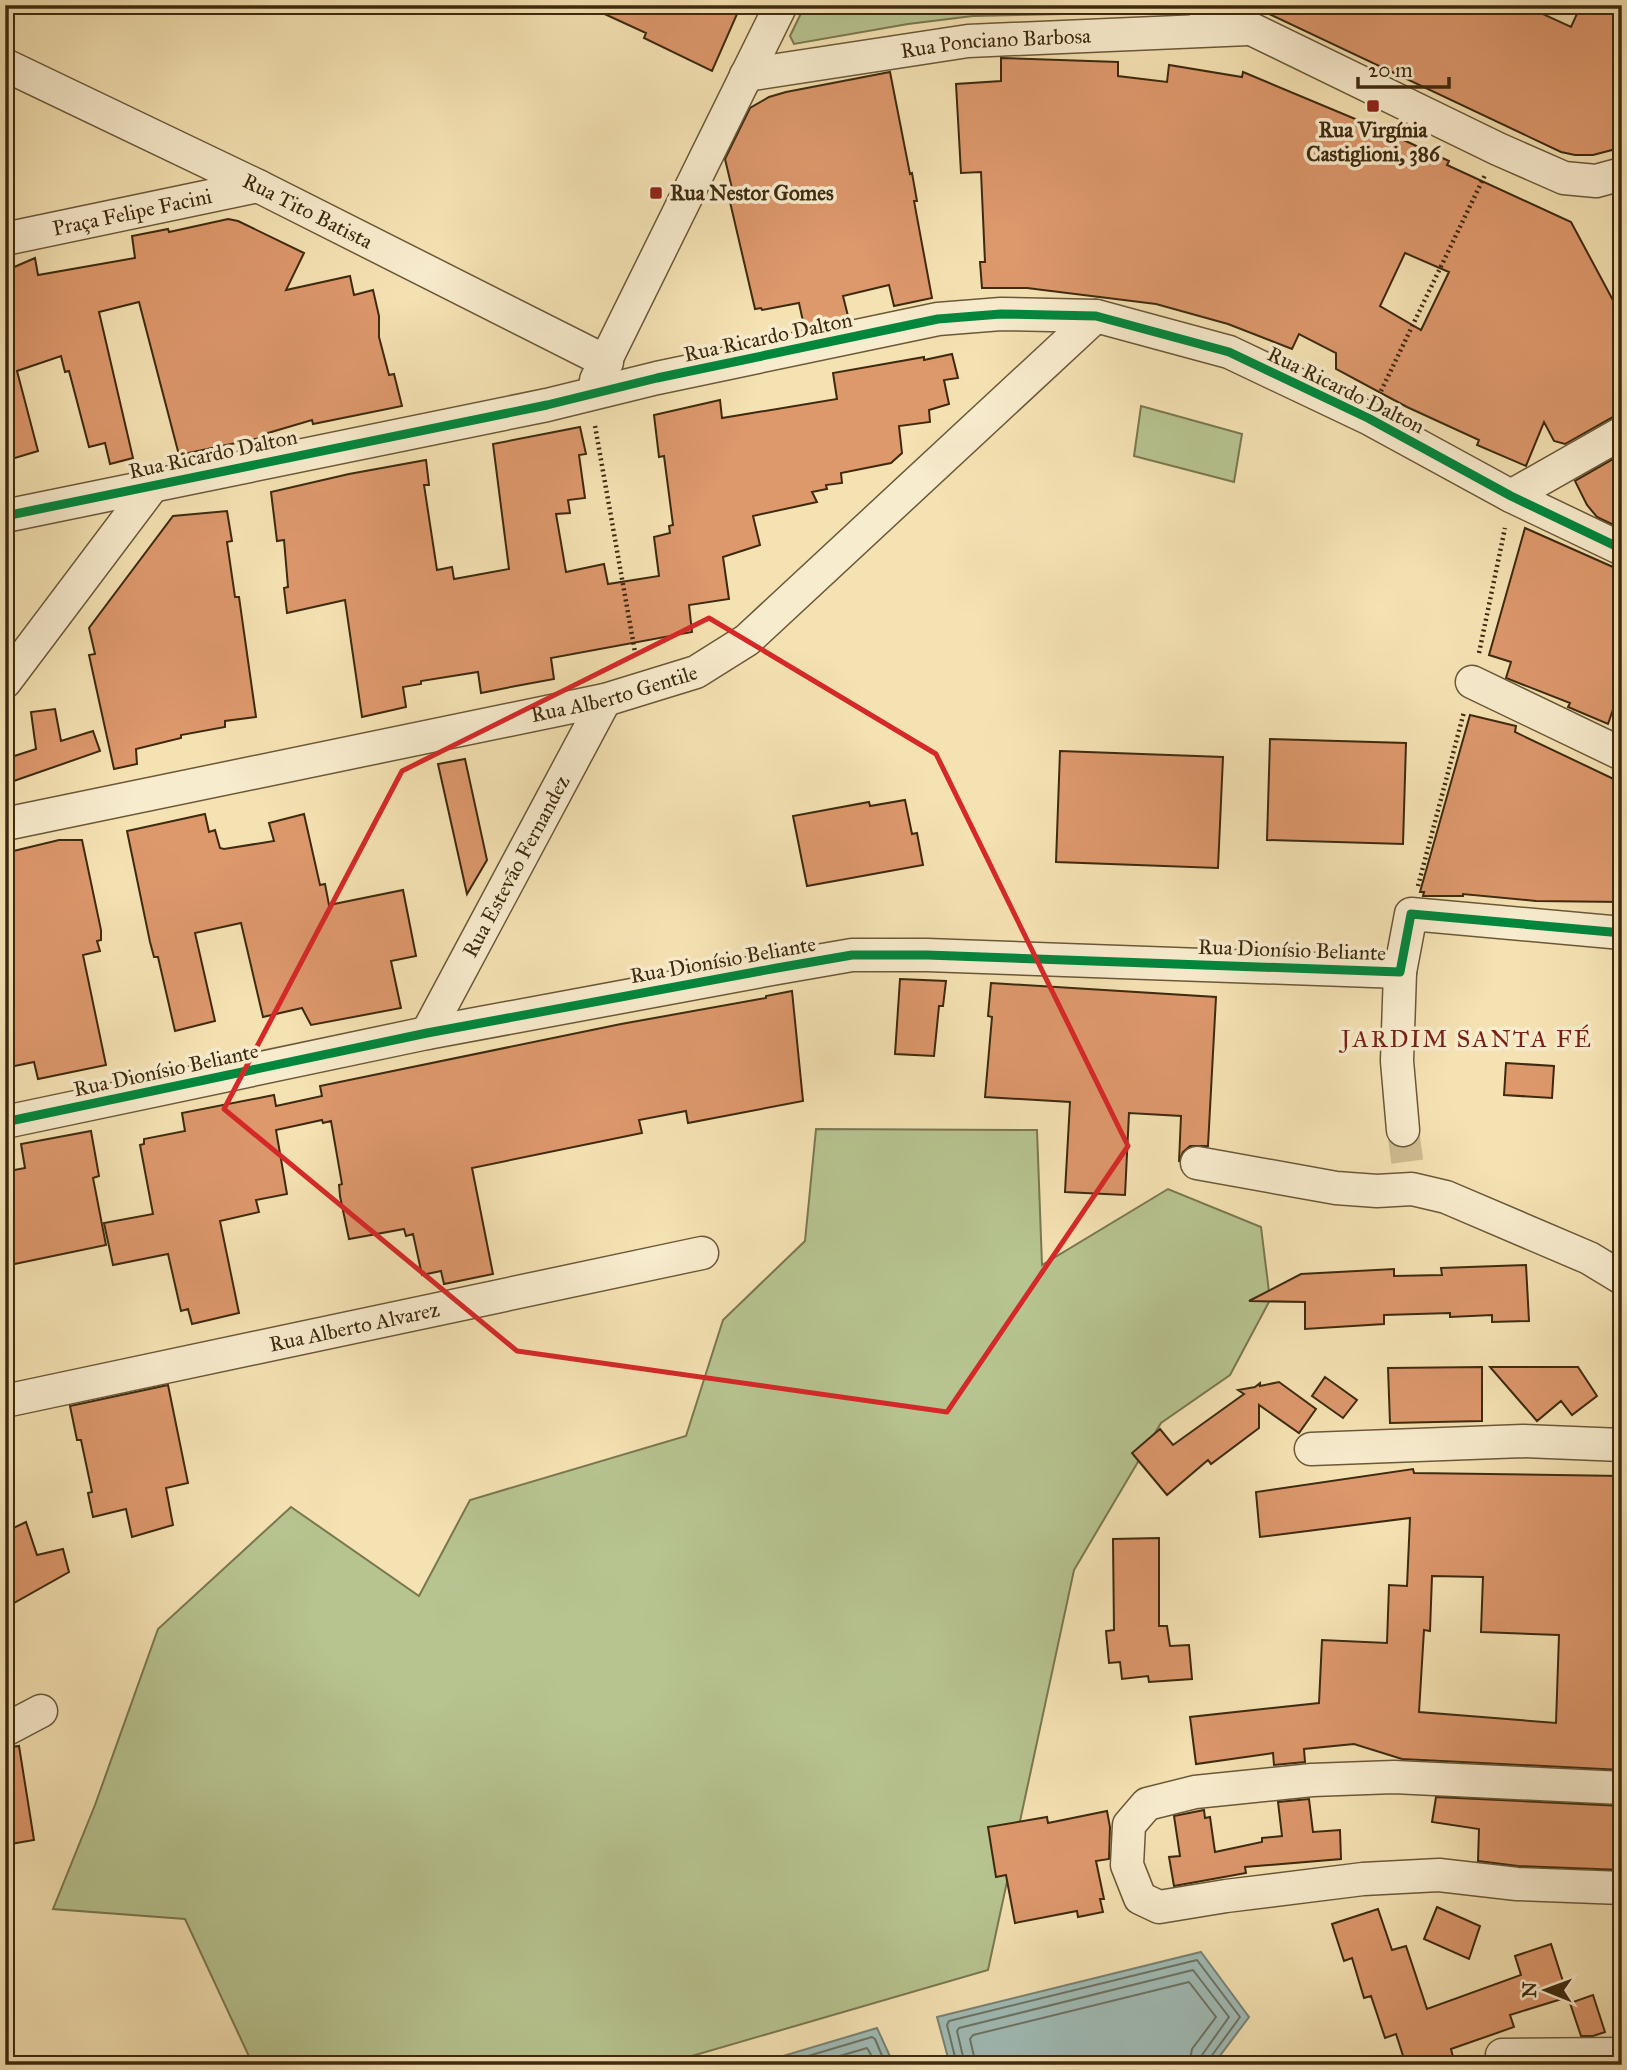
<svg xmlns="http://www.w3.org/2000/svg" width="1627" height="2070" viewBox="0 0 1627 2070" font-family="'IM FELL Great Primer',serif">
<rect width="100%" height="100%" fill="#f5e2b3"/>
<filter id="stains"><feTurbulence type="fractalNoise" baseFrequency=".00286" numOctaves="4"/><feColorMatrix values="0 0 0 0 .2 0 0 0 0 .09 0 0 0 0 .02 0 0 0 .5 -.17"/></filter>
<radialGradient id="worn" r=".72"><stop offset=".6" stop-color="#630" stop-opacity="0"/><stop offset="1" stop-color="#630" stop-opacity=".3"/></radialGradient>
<path fill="#b7c490" stroke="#7a7750" stroke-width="2" d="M805,5H1112V13L973,16L908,24L794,44L790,36Z
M1141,406L1242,434L1234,482L1134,456Z
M816,1129L1037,1130L1042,1265L1168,1189L1261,1227L1270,1300L1230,1375L1161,1423L1074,1570L988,1970L661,2065H253L185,1919L53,1909L95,1805L158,1629L291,1507L419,1596L470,1500L686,1436L723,1320L805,1241Z"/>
<path fill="#a0bcb7" stroke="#788274" stroke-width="2" d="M1201,1952L1249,2017L1213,2065H950L937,2017Z
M877,2028L894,2065H753Z"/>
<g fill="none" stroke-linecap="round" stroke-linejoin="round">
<path stroke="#6e7363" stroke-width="2" d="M778,2065L872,2037L875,2039L886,2065
M809,2065L867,2048L877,2065
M957,2065L947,2025L949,2021L1197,1960L1240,2017L1210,2058L1208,2065
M965,2065L957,2031L959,2028L1193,1970L1229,2017L1202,2055L1199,2065
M976,2065L970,2039L973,2035L1189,1982L1216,2017L1192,2049L1189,2065"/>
</g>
<path fill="#dd986c" stroke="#3d2a0f" stroke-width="2" fill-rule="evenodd" d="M585,5H741L712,71L644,38L646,33Z
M1250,5H1523L1571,27L1581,5H1622V143L1612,150L1593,155H1575L1561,152Z
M1001,58L1118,62V76L1167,82L1169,65L1242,77L1243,72L1384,131L1449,161L1447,165L1571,222L1622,317V415L1613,417L1565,444L1554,441L1544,422L1526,466L1477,445L1479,440L1407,407L1336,369V353L1299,334L1292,349L1228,324L1156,304L1027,288H982L980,262H985L981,172L961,173L956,84L1001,81ZM1405,253L1449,272L1421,330L1380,306Z
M890,72L910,174L912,173L917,201H914L932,298L894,306L889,285L843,296L848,316L804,326L799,303L762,310L761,308L755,309L730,202L735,201L725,159L750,108L769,97L786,92Z
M228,219L238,221L304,253L286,290L350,276L354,295L373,290L379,316V337L389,375L394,374L402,406L313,424L312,420L268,433L269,436L179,455L139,302L99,312L133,458L110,464L105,443L89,447L69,371L65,372L61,356L17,371L38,451L5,461V271L35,258L38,275L135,258L132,236L168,229L169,232Z
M952,354L958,378L944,380L949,404L929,410L930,422L899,426L902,453L891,463L841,473L842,483L826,485L827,489L812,492L817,502L753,516L760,545L723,557L729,599L689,605L692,632L551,658L554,679L516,686L481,693L478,672L421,681V684L403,687L406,707L362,717L345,600L287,613L284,588L288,587L284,540L277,541L271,492L349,474L426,460L429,485H424L437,570L452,567L454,579L509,569L493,444L580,427L586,454L579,455L585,498L568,500L570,513L556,514L566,572L604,564L608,584L659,576L654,537L670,533L669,526L673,525L664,456L659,457L654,415L720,400L722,418L837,399L833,373L924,357V360Z
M1622,454V529L1597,517L1587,505L1575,481Z
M227,511L232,541L227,542L235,597H239L256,717L225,721V727L181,735V738L136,749L137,764L114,769L89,655L95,654L89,628L173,516Z
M1525,528L1622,571V706L1615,704L1608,724L1568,707L1570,703L1506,678L1511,662L1489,655Z
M55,709L61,741L93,731L100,751L5,784V759L36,749L31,712Z
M1470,715L1516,726L1515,732L1622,783V902L1536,901L1463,894V896H1423L1424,892H1420Z
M1270,739L1406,743L1403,844L1267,840Z
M1060,751L1223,757L1218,868L1056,862Z
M465,759L487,860L467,894L438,764Z
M905,800L912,834L917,833L923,865L807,886L793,816L869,802L870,806Z
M205,814L209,832L215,830L220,848L224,849L274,841L269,823L304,814L320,885L325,884L329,905L403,890L416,956L391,961L401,1008L311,1025L302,1008L263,1017L241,923L195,933L215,1021L175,1031L158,957H154L150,942L127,831Z
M59,840H82L101,930V940L97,941L100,951L83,955L106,1065L38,1079L34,1062L5,1068V853Z
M900,979L946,981L943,1006H939L934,1056L895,1054Z
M991,983L1216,997L1208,1146H1190L1183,1152L1179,1162L1181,1116L1129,1113L1125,1195L1065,1192L1070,1102L985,1097L992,1017L988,1016Z
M792,991L803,1101L688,1123L686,1111L639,1120L642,1133L472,1168L493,1274L444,1284L441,1271L422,1275L413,1234L406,1236L404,1229L349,1239L340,1196L339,1185L342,1184L331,1121L323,1123L322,1120L276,1130L287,1194L256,1200L259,1212L220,1221L239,1313L192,1324L188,1309L181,1311L168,1254L113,1265L104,1223L153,1214L140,1145L144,1144V1139L185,1131L182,1113L274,1095L276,1106L322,1096L320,1086L621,1024L766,998V996Z
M1506,1063L1554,1066L1552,1098L1504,1095Z
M91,1131L99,1176L93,1178L106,1245L5,1266V1185H11L9,1171L25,1168L21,1144Z
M1526,1265L1529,1321L1492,1322V1315L1450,1317V1313L1384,1315V1324L1305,1329V1302L1249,1301L1301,1274L1394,1269V1276L1442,1275L1441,1268Z
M1482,1367V1421L1390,1423L1388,1368Z
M1490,1367H1578L1597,1396L1572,1415L1561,1401L1537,1421Z
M1325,1377L1357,1400L1343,1418L1312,1396Z
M1279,1382L1316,1409L1299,1433L1259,1405V1428L1211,1464L1208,1460L1167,1495L1132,1453L1160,1429L1173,1445L1244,1394L1238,1390L1255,1387L1260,1383V1386Z
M168,1385L188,1483L166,1488L173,1525L132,1537L126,1509L93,1517L88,1493L92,1492L81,1440H77L70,1406Z
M1413,1469L1414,1473L1622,1476V1770L1402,1759L1354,1744L1304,1749L1305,1762L1274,1765L1273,1753L1196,1764L1190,1717L1319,1703L1322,1640L1387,1643L1389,1585L1407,1586L1410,1518L1260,1537L1256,1492ZM1432,1576L1483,1577L1481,1632L1559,1635L1556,1723L1419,1712L1424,1630L1430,1631Z
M26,1522L37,1555L63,1549L69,1572L5,1608V1532Z
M1159,1538V1626H1167L1170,1646L1189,1645L1192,1679L1149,1682L1148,1676L1122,1679L1120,1662L1109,1663L1106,1631L1114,1630L1113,1539Z
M19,1746L34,1840L5,1845V1748Z
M1436,1797L1622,1806V1870L1518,1866L1478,1861L1479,1829L1432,1822Z
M1309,1799L1313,1832L1340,1830L1341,1859L1245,1867L1246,1873L1174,1886L1169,1857L1180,1856L1174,1816L1204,1810L1205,1818L1210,1817L1215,1852L1262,1842V1838L1282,1836L1278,1802Z
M1107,1811L1110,1827L1109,1859L1096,1861L1104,1899H1100L1103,1912L1078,1917L1077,1911L1015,1923L1006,1875L996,1877L988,1827L1047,1817L1048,1823Z
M1437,1907L1480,1926L1469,1959L1424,1939Z
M1378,1909L1392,1950L1406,1946L1427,2009L1521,1975L1515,1956L1551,1944L1568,1997L1510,2015L1514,2027L1451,2049L1454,2061L1442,2065H1406L1396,2034L1385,2038L1371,1996L1364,1998L1352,1958L1344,1961L1332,1924Z
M1593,1995L1605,2032L1593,2036H1581L1570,2003Z"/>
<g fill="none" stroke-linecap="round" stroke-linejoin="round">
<path stroke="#d0bd92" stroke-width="32" stroke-dasharray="32 16" stroke-linecap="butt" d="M1403,1130L1408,1167"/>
<defs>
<g id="minor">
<path d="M1202,5L1498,149L1564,178L1596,181L1622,174"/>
<path id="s1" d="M5,65L258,186L607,362"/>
<path id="s2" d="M746,75L968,41L1248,29"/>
<path id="s3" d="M5,239L258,186"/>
<path d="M596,380L781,5"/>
<path d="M1511,496L1622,433"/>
<path d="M5,516L547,405L657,378L938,319L1001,314L1096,316L1229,352L1368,418L1511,496L1622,549"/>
<path d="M5,682L154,484"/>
<path d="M1472,682L1622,754"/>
<path id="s4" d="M5,824L605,700L696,672L747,640L1096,316"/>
<path d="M1400,972L1397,1061L1403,1130"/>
<path id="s5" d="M427,1033L605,700"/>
<path d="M5,1122L427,1033L777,968L852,955H927L1400,972L1411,914L1622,933"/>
<path d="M1197,1163L1336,1188L1377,1191L1412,1189L1446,1197L1589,1258L1622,1278"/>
<path id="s6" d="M5,1401L702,1253"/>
<path d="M1311,1449L1523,1441L1622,1445"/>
<path d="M5,1730L41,1711"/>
<path d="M1622,1788L1394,1777L1312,1780L1195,1792L1147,1804L1129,1825L1127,1865L1140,1898L1159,1907L1226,1896L1363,1879L1439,1875L1517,1884L1622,1888"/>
<path d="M1502,2055L1622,2054"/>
</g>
</defs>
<use href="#minor" stroke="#6b5838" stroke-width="35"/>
<path stroke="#3d2a0f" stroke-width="4.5" stroke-dasharray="2 3.5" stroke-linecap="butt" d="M1381,391L1485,175
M595,426L636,658
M1479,653L1505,528
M1418,886L1464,712"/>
<use href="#minor" stroke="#f8ecce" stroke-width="32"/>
<defs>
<path id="cycleway" d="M5,516L547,405L657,378L938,319L1001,314L1096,316L1229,352L1368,418L1511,496L1622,549
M5,1122L427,1033L777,968L852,955H927L1400,972L1411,914L1622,933"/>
</defs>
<use href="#cycleway" stroke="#f8ecce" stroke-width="13"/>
<use href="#cycleway" stroke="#00873e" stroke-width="9"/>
</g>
<path fill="none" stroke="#d62828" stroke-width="5" stroke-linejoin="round" d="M709,618L936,754L1128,1146L947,1412L517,1351L224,1109L402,771Z"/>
<g fill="#8f2418" stroke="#f8ecce" stroke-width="2.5">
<rect x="1366" y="99" width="14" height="14" rx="3.5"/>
<rect x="649" y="186" width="14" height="14" rx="3.5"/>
</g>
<g text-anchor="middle" stroke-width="7" stroke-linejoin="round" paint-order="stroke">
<g font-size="21" fill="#3d2a0f" stroke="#f8ecce">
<text dy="7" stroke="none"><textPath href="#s2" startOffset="252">Rua Ponciano Barbosa</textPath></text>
<text dy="7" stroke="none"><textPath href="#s1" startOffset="336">Rua Tito Batista</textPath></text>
<text dy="7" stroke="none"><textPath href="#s3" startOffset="130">Praça Felipe Facini</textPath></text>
<text transform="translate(768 337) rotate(-12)" y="7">Rua Ricardo Dalton</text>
<text transform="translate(1346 390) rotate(26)" y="7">Rua Ricardo Dalton</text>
<text transform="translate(213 454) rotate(-12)" y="7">Rua Ricardo Dalton</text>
<text dy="7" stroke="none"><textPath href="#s4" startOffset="623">Rua Alberto Gentile</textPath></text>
<text dy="7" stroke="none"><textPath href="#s5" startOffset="189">Rua Estevão Fernandez</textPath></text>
<text transform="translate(1292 950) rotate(2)" y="7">Rua Dionísio Beliante</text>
<text transform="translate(723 960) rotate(-10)" y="7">Rua Dionísio Beliante</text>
<text transform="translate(166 1070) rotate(-12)" y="7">Rua Dionísio Beliante</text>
<text dy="7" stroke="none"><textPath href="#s6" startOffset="357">Rua Alberto Alvarez</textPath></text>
</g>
<g font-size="21" font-weight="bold" fill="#3d2a0f" stroke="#f8ecce">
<text x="1373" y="137">Rua Virgínia<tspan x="1373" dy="24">Castiglioni, 386</tspan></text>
<text x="670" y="200" text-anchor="start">Rua Nestor Gomes</text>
</g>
<g font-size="24" letter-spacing="2" fill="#7a1f14" stroke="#f8ecce">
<text x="1467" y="1047">JARDIM SANTA FÉ</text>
</g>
</g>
<rect width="1627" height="2070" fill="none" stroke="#f5e2b3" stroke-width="28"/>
<rect x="7" y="7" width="1613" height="2056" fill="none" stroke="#3d2a0f" stroke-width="3.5"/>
<rect x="14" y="14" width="1599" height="2042" fill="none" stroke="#3d2a0f" stroke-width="2"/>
<g transform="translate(1546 1990) rotate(271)" stroke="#f8ecce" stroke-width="5" paint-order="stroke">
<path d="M0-5L12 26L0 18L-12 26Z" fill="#3d2a0f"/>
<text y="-10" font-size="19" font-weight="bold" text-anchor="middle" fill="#3d2a0f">N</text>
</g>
<path d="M1358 77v10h91v-10" fill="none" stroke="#3d2a0f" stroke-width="3.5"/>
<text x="1368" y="77" font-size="21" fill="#3d2a0f" stroke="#f8ecce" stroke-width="5" paint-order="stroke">20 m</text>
<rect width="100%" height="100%" filter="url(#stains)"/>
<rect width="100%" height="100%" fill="url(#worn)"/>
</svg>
